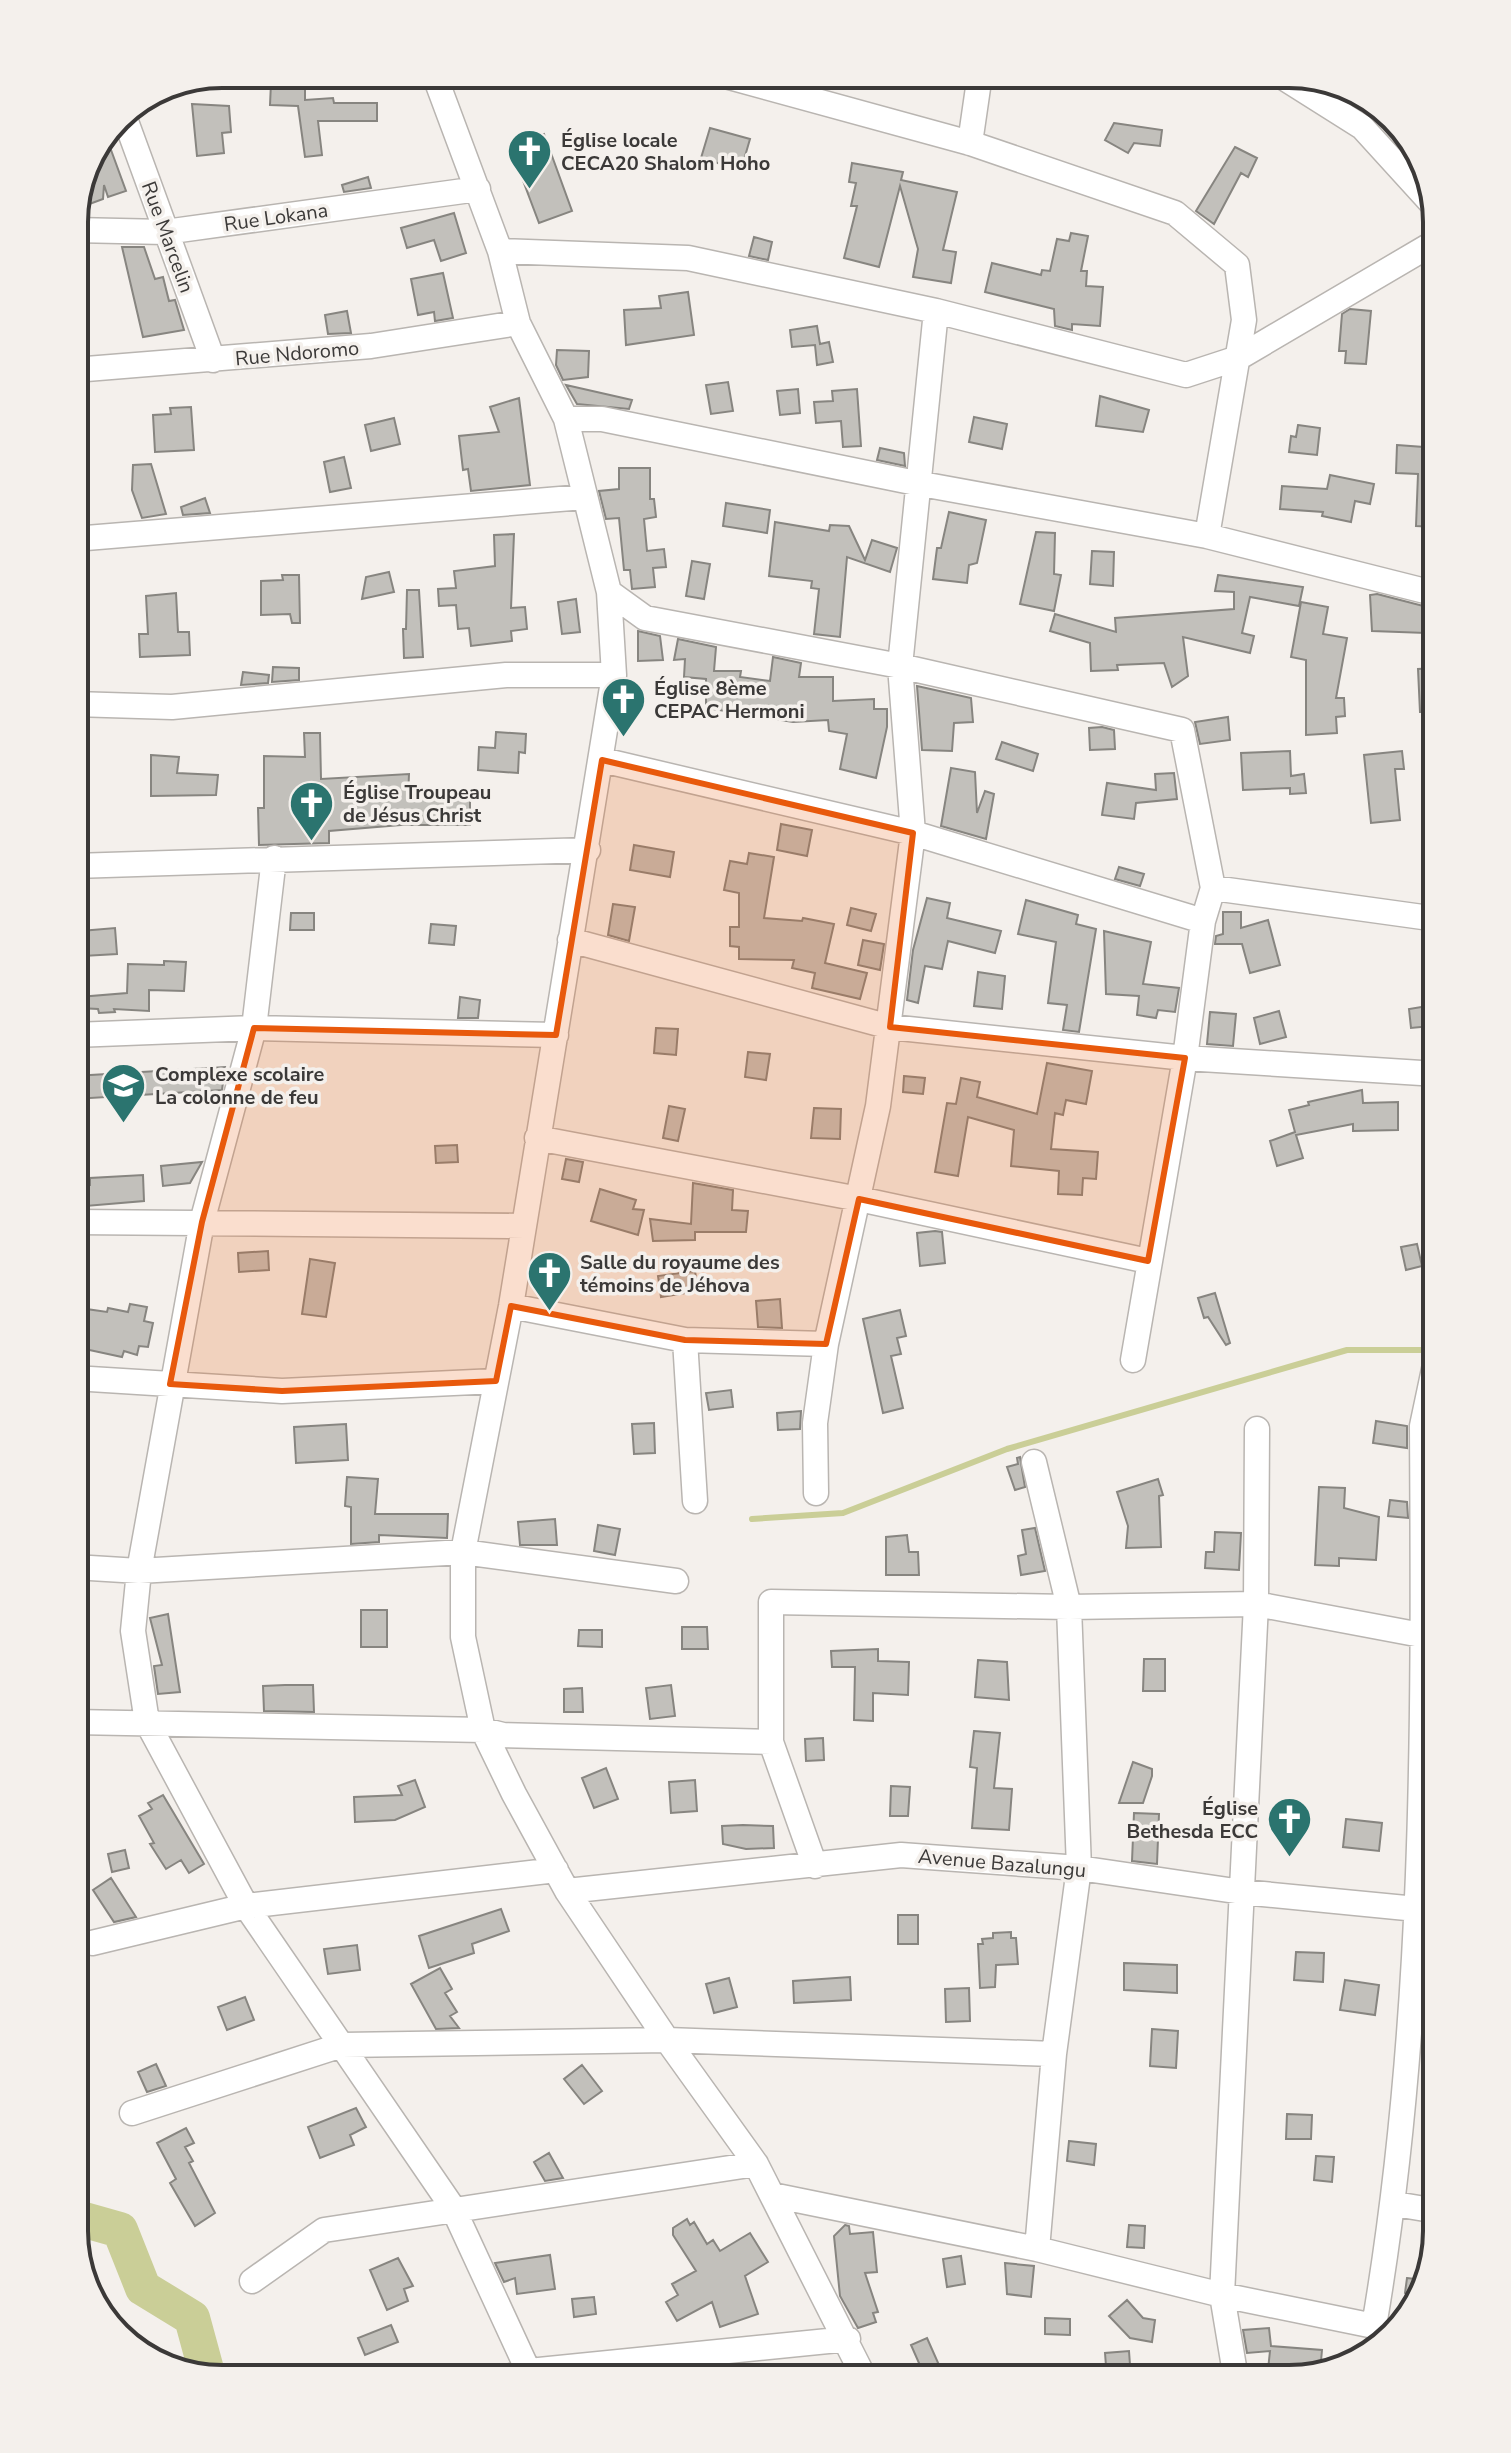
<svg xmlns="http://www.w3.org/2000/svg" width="1511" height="2453" viewBox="0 0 1511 2453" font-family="'Nunito Sans',sans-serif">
<rect width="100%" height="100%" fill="#f4f0ec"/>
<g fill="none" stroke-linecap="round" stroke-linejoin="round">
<path stroke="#cace97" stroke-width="6" d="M752,1519L843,1513L1007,1449L1347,1350H1434"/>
<path stroke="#cace97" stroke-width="36" d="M74,2217L120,2230L143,2288L192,2318L208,2377"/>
</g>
<path fill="#c2c0bb" stroke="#878580" stroke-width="2" d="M281,80L305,81V100L333,98L334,103H377V121H318L322,155L305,157L298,106L270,105L271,83H281Z
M192,104L229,106L231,132L222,133L224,153L197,156Z
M1114,123L1162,130L1160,146L1134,143L1128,153L1105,140Z
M710,128L750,139L741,170L701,158Z
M544,134L572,211L539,223L510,146Z
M107,139L126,191L108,197L104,185L103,199L76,209Z
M1235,147L1257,158L1248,177L1241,173L1214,224L1196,211Z
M852,163L903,172L901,180L957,192L943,250L956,252L951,283L913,277L918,249L900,186L879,267L844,258L857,206H851L856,183L849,182Z
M368,177L371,188L344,192L342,185Z
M454,213L466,253L441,261L434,240L407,248L401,228Z
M1071,233L1088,236L1081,271H1087L1086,286L1103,287L1100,326L1072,324V330L1055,326L1054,309L985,292L992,263L1041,275L1042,270L1050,271L1057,239L1069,241Z
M754,237L772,242L768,260L749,256Z
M122,247H144L155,279L163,277L169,301L175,300L184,330L143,337Z
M443,273L453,318L435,321L434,312L418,315L411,279Z
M688,292L694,335L626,345L624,310L661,308L659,296Z
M1350,309L1371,311L1366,364L1345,363L1346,351H1339L1342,314Z
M347,311L351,333L328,334L325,315Z
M817,326L820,344L829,342L833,362L817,365L815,345L792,347L790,330Z
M557,350L589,351L588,377L563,380L556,365Z
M728,382L733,411L711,414L706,385Z
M566,385L632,400L629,409L577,404Z
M798,389L800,413L780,415L777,391Z
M857,389L861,446L843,447L841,421L816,423L814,402L833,401L832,391Z
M1100,396L1149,410L1143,432L1096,426Z
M519,398L530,485L471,491L468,469L463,470L459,436L499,432L490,407Z
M191,407L194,450L155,452L153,415L171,414L170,408Z
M974,417L1007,424L1002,449L969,442Z
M394,418L400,444L371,451L365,425Z
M1298,425L1320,428L1317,455L1289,452L1291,436L1296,437Z
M1397,445L1437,448V527L1416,526L1418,474L1396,473Z
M880,448L904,453L905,466L877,460Z
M344,457L351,488L330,492L324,462Z
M151,464L166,514L142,518L132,490L133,465Z
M619,468H650V499H654L656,517L644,519L647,551L664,549L666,567L653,568L655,587L632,589L630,570H624L619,518L606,519L599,491L619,489Z
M1330,475L1374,484L1370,504L1355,501L1351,522L1322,516L1323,512L1280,509L1282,486L1327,489Z
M205,498L210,513L183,515L181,507Z
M726,503L770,510L767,533L723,526Z
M949,512L986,520L977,563L969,565L967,583L933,579L937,548H941Z
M775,522L829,531L830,525L849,526L865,560L872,540L897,548L890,572L847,557L840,637L814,634L819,589L811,588L812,581L769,576Z
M1036,532L1055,533L1054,574L1061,575L1054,611L1020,604Z
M514,534L511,608L525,607L527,629L511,631L512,641L471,646L469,628L458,629L456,605L439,606L438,589L456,588L454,571L495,566L494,535Z
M1092,551L1114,552L1113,586L1090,584Z
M692,561L710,564L704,599L686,596Z
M389,572L394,592L362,599L366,577Z
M282,575H299L300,623H292L290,614L261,615V581L283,580Z
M1218,575L1303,587L1299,606L1250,597L1242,633L1254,636L1250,653L1183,637L1188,676L1172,687L1164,663L1117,665L1118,670L1091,671L1090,643L1050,631L1055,614L1116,632L1115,618L1234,609V592L1215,591Z
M407,590H419L423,657L404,658L403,629H406Z
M176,593L178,632H189L190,655L140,657L139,634H148L146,596Z
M1377,594L1435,609V612H1427L1426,633L1372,631L1370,595Z
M576,599L580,632L562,634L558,602Z
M1301,602L1328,607L1323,634L1347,638L1336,698H1344L1345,716L1336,717L1337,733L1306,735V660L1291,657Z
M638,631L660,636L663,660L638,661Z
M678,639L716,647L714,671H741L740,677L770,681L773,657L801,663L799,677H833V701L874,699V709H887V727L876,778L840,769L847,734L829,731L828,720L793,722L706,708V679L684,677L685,659L674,660Z
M273,667L299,668V680L272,682Z
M1437,668V712H1420L1418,669Z
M243,672L269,675L268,683L241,685Z
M917,686L971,698L973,722L954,723L952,751L922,750Z
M1228,717L1230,740L1200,744L1195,722Z
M1102,727L1114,730L1115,749L1090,750L1089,728Z
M496,732L526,734L525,753L519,752L518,773L478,770L479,747L495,748Z
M304,733H320L321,779L409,774L408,798L470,799V825H401L329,831V843L259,845L258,808H264V756L305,757Z
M1002,742L1038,754L1033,771L996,759Z
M1290,751L1291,776L1304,774L1306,793L1290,794V788L1243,790L1241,753Z
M1402,751L1404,769H1395L1400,820L1371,823L1364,755Z
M151,755L179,757L177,773L218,775L216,795L151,796Z
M951,768L975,772L977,813L985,791L994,794L986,839L941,826Z
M1174,773L1177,799L1136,803L1134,819L1102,815L1107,783L1156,790L1155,774Z
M781,824L812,830L807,856L777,850Z
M634,845L674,852L670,877L630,870Z
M749,853L774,857L764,918L802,921L803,918L834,924L825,963L867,973L860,999L812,988L815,973L792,968L794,960L739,959V947L730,946V927H739V893L724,890L730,861L747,864Z
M1119,867L1144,874L1140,886L1115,879Z
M927,898L950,903L947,918L1001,931L995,953L948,941L942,969L925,966L918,1003L907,1000L913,950Z
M1026,900L1078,915L1076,924L1096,929L1079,1032L1063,1030L1067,1005L1048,1003L1056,942L1018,934Z
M613,904L635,907L629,941L608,935Z
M851,908L876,914L871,931L847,925Z
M1223,912H1241V928L1268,920L1280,965L1250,973L1242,944H1215L1216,936L1223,934Z
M291,913H314V930H290Z
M431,924L456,926L454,945L429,943Z
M115,928L117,954L83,956L81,931Z
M1104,931L1151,942L1143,984L1179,988L1175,1012L1158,1010L1156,1018L1137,1015L1139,996L1106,994Z
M863,940L884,944L880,970L858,965Z
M164,961L186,962L184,991L149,990V1011L114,1009L115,1012L99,1013L98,1009L79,1008V997L127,993L128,964L164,965Z
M978,972L1005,976L1002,1009L974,1006Z
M460,997L480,1000L478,1018H458Z
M1428,1006L1431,1026L1411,1028L1409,1009Z
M1279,1011L1286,1037L1260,1044L1254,1018Z
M1210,1012L1236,1014L1233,1046L1207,1044Z
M656,1028L678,1029L676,1055L654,1053Z
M748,1052L770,1054L766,1080L745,1077Z
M1047,1063L1092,1071L1086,1104L1066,1100L1063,1115L1055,1113L1051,1149L1098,1152L1096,1179L1083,1178L1082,1195L1058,1194L1059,1171L1011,1166L1014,1130L968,1117L958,1176L935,1172L947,1103L956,1104L961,1078L980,1082L977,1097L1037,1114Z
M225,1067L222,1090L74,1099V1076Z
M904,1076L925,1078L923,1094L903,1092Z
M1362,1090L1363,1103L1398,1102V1130L1353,1131V1124L1296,1135L1303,1158L1277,1166L1270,1141L1295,1132L1289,1110L1309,1105L1308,1102Z
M669,1106L685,1109L678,1141L663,1138Z
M814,1108L841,1109L840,1139L811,1138Z
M457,1145L458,1162L436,1163L435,1146Z
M566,1159L583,1162L579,1182L562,1179Z
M202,1162L190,1183L163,1186L161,1166Z
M143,1175L144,1201L74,1207V1186L90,1185V1178Z
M693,1183L733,1190L732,1210L748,1211L746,1232H695V1240L653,1241L650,1219L691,1224Z
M600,1189L636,1200L633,1209L644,1210L638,1235L591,1221Z
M935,1231L942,1232L945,1263L920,1266L917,1233Z
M1417,1244L1422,1266L1406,1270L1401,1247Z
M268,1251L269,1270L239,1272L238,1253Z
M310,1259L335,1263L326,1317L302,1314Z
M695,1271L698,1291L661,1297L658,1276Z
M1215,1293L1230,1343L1226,1345L1208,1317L1204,1318L1198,1298Z
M780,1299L782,1328L758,1327L756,1301Z
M130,1304L147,1307L144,1321L153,1323L148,1347L139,1346L137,1355L124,1351L122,1357L80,1348L86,1309L107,1312L108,1308L128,1312Z
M900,1310L906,1336L897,1338L901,1354L891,1356L903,1408L883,1413L863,1319Z
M731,1390L733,1407L709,1410L706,1393Z
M801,1411L800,1429L778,1430L777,1413Z
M1376,1421L1407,1426V1448L1373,1443Z
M654,1423L655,1453L634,1454L632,1424Z
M346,1424L348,1460L296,1463L294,1427Z
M1020,1457L1025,1487L1015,1490L1007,1467L1018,1464L1017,1458Z
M347,1477L378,1479L375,1514H448L447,1538L379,1535V1542L351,1544V1507L345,1506Z
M1158,1479L1163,1495L1159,1496L1161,1547L1126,1548L1128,1526L1117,1492Z
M1319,1487L1345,1488L1344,1508L1379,1517L1376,1560L1339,1558V1566L1315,1565Z
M1390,1500L1407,1502L1408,1518L1388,1516Z
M555,1519L557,1545H520L518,1522Z
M598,1525L620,1529L615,1555L594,1551Z
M1035,1528L1045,1571L1021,1575L1018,1556L1026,1554L1022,1530Z
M1215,1532L1241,1533L1239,1570L1205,1568L1206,1552H1214Z
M907,1535L909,1552H918L919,1575H886V1537Z
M361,1610H387V1647H361Z
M168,1614L180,1692L158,1694L154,1666L162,1665L150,1618Z
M682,1627H707L708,1649H682Z
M579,1630H602V1647L578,1646Z
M878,1649V1661L909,1662L908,1695L873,1693V1721L854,1720L855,1667H832L831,1651Z
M1144,1659H1165V1691H1143Z
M978,1660L1007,1662L1009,1700L975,1697Z
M285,1685H313L314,1712L264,1711L263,1686Z
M671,1685L675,1716L650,1719L646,1688Z
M582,1688L583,1712H564V1689Z
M974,1731L1000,1733L994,1788L1012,1789L1009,1830L972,1828L977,1768L970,1767Z
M823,1738L824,1760L806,1761L805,1739Z
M1133,1762L1152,1769V1776L1143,1803H1119Z
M606,1768L618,1799L594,1808L582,1778Z
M415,1780L425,1807L395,1820L355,1822L354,1797L402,1795L398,1786Z
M695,1780L697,1811L671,1813L669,1782Z
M891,1786L910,1787L908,1816H890Z
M163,1795L204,1864L189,1873L181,1860L166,1869L150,1844L154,1843L139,1816L152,1809L148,1803Z
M1134,1813L1159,1814L1157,1864L1132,1861Z
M1346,1819L1382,1823L1379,1851L1343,1847Z
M743,1825L773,1826L774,1848L746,1849L723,1844L722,1826Z
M125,1850L129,1868L112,1872L108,1854Z
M111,1878L136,1917L114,1922L93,1890Z
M501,1909L509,1931L472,1944L474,1953L429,1968L419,1936Z
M898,1915H918V1944H898Z
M1011,1932V1938H1016L1018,1964L996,1965L995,1987L980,1988L978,1944H983L982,1939L993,1938V1933Z
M357,1945L360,1970L328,1974L324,1949Z
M1296,1952L1324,1953L1323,1982L1294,1980Z
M1124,1963L1177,1965V1993L1124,1990Z
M440,1968L452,1989L445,1993L457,2012L450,2016L459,2028L436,2029L411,1984Z
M850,1977L851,2000L794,2003L793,1981Z
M729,1978L737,2007L714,2013L706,1984Z
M1345,1980L1379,1985L1375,2015L1340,2010Z
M969,1988L970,2021L946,2022L945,1989Z
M245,1997L254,2020L227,2030L218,2007Z
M1152,2029L1178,2031L1176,2068L1150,2066Z
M156,2064L166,2086L147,2092L138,2072Z
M582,2065L602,2091L584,2104L564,2079Z
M356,2108L366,2127L350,2135L354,2145L320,2158L308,2127Z
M1287,2114L1312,2115L1311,2139H1286Z
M186,2128L194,2143L185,2147L193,2161L189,2163L215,2213L195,2226L170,2183L176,2179L157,2143Z
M1069,2141L1096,2144L1094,2165L1067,2161Z
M549,2153L563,2178L545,2181L534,2162Z
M1316,2156L1334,2157L1332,2182L1314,2180Z
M687,2219L690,2225L694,2222L707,2244L713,2240L720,2251L750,2233L768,2262L745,2276L758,2314L720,2327L712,2302L677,2321L666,2302L678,2295L672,2284L696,2271L673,2235V2228Z
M845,2225L849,2226L850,2234L873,2232L877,2272L865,2273L878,2312L873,2313L876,2322L858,2328L840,2296L834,2236Z
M1129,2225L1145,2226L1144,2248L1127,2247Z
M550,2255L555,2289L517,2294L515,2278L504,2282L495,2263Z
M961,2256L965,2284L947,2287L943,2259Z
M398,2258L413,2286L404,2289L408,2301L387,2310L370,2270Z
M1005,2263L1034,2266L1031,2297L1007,2294Z
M1407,2278L1424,2280L1420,2295L1405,2293Z
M594,2297L596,2314L574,2317L572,2299Z
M1127,2300L1143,2318L1155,2320L1152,2342L1130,2338L1109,2316Z
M1045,2318L1070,2319V2335L1045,2334Z
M391,2325L398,2342L365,2355L358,2338Z
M1269,2328L1271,2346L1322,2350L1320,2372L1290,2379H1267L1270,2351L1247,2353L1243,2330Z
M927,2338L943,2374L933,2379H926L911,2345Z
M1129,2351L1131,2379H1107L1105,2353Z"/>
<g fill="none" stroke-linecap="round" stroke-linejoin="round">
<defs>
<path id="minor" d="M434,74L500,251L518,323L566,419L609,592L614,675L511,1306L463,1552V1637L483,1730L514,1794L567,1891L667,2040L756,2164L865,2379
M718,74L970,143L1175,213L1237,265L1244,320L1207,536
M1278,74L1362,127L1433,205
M123,113L213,360
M970,143L980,74
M74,230L165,232L478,189
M500,251L688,258L936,311L1186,375L1238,358L1437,241
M74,370L371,346L518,323
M566,419H602L916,483L1207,536L1437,594
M74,539L584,497
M609,592L645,618L900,666L1182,730L1213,888L1203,921L1185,1058L1133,1360
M74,704L172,707L506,675H614
M602,760L913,833L1203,921
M274,858L254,1028L202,1222L139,1571L133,1631L147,1722L246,1906L453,2208L532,2379
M74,866L588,850
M1213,888L1437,919
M570,940L890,1027L1185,1058L1437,1074
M74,1035L254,1028L556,1035
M537,1138L859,1199L1148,1261
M74,1222L524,1226
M511,1306L685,1340L826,1344
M685,1340L695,1501
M74,1378L282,1391L496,1381
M1034,1462L1069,1607L1079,1868L1054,2054L1037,2249
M816,1493L815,1423L826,1344L878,1106L913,833L900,666L936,311
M74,1567L139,1571L463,1552L676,1581
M74,1722L483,1730L503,1735L771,1742
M815,1866L771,1742V1602L1069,1607L1256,1604L1437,1638
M567,1891L901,1855L1079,1868L1242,1892L1437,1911
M92,1943L246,1906L556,1870
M132,2113L342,2045L667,2040L1054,2054
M772,2195L1037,2249L1222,2295L1374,2326C1425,2028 1424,1727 1422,1426L1437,1355
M1395,2204L1437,2211
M252,2281L324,2230L756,2164
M500,2379L529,2371L848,2339
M1236,2379L1222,2295L1256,1604L1257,1429"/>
</defs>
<use href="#minor" stroke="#b9b5b1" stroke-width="27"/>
<use href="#minor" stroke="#fff" stroke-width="24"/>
</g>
<path fill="#e8590c" fill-opacity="0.2" stroke="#e8590c" stroke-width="6" stroke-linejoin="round" d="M602,760L913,833L890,1027L1185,1058L1148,1261L859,1199L826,1344L685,1340L511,1306L496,1381L282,1391L170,1384L202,1222L254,1028L556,1035Z"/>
<defs>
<symbol id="church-pin" viewBox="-11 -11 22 30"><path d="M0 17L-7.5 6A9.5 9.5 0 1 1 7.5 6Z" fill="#2b746f" stroke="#f4f0ec"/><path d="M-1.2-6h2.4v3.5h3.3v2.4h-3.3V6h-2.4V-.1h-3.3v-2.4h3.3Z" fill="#fff"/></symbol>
<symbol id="school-pin" viewBox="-11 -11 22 30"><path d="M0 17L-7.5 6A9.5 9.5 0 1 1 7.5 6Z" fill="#2b746f" stroke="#f4f0ec"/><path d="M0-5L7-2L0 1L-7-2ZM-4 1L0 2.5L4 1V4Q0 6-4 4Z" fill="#fff"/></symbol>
</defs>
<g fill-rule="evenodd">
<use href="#church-pin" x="504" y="126" width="51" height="69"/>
<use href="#church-pin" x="598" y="674" width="51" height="69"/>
<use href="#church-pin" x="286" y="778" width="51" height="69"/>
<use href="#school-pin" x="98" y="1060" width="51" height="69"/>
<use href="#church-pin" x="524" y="1248" width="51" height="69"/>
<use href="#church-pin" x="1264" y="1794" width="51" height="69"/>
</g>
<g text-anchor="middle" stroke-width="7" stroke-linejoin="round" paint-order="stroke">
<g font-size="20" font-weight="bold" fill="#3b3938" stroke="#f4f0ec" text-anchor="start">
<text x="561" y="147">Église locale<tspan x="561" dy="23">CECA20 Shalom Hoho</tspan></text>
<text x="654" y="695">Église 8ème<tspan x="654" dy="23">CEPAC Hermoni</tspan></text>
<text x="343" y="799">Église Troupeau<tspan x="343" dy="23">de Jésus Christ</tspan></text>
<text x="155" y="1081">Complexe scolaire<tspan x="155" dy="23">La colonne de feu</tspan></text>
<text x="580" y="1269">Salle du royaume des<tspan x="580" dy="23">témoins de Jéhova</tspan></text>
<text x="1258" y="1815" text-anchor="end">Église<tspan x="1258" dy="23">Bethesda ECC</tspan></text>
</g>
<g font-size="20" fill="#3b3938" stroke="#f4f0ec">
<text transform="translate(276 217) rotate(-8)" y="7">Rue Lokana</text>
<text transform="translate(168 237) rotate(70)" y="7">Rue Marcelin</text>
<text transform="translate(297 353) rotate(-5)" y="7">Rue Ndoromo</text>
<text transform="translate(1002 1863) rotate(5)" y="7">Avenue Bazalungu</text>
</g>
</g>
<path d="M0 0H1511V2453H0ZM222 88H1289A134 134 0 0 1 1423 222V2231A134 134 0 0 1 1289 2365H222A134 134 0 0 1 88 2231V222A134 134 0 0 1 222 88Z" fill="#f4f0ec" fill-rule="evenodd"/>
<path fill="none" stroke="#3b3938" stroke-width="4" d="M222 88H1289A134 134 0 0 1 1423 222V2231A134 134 0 0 1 1289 2365H222A134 134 0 0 1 88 2231V222A134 134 0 0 1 222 88Z"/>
</svg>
